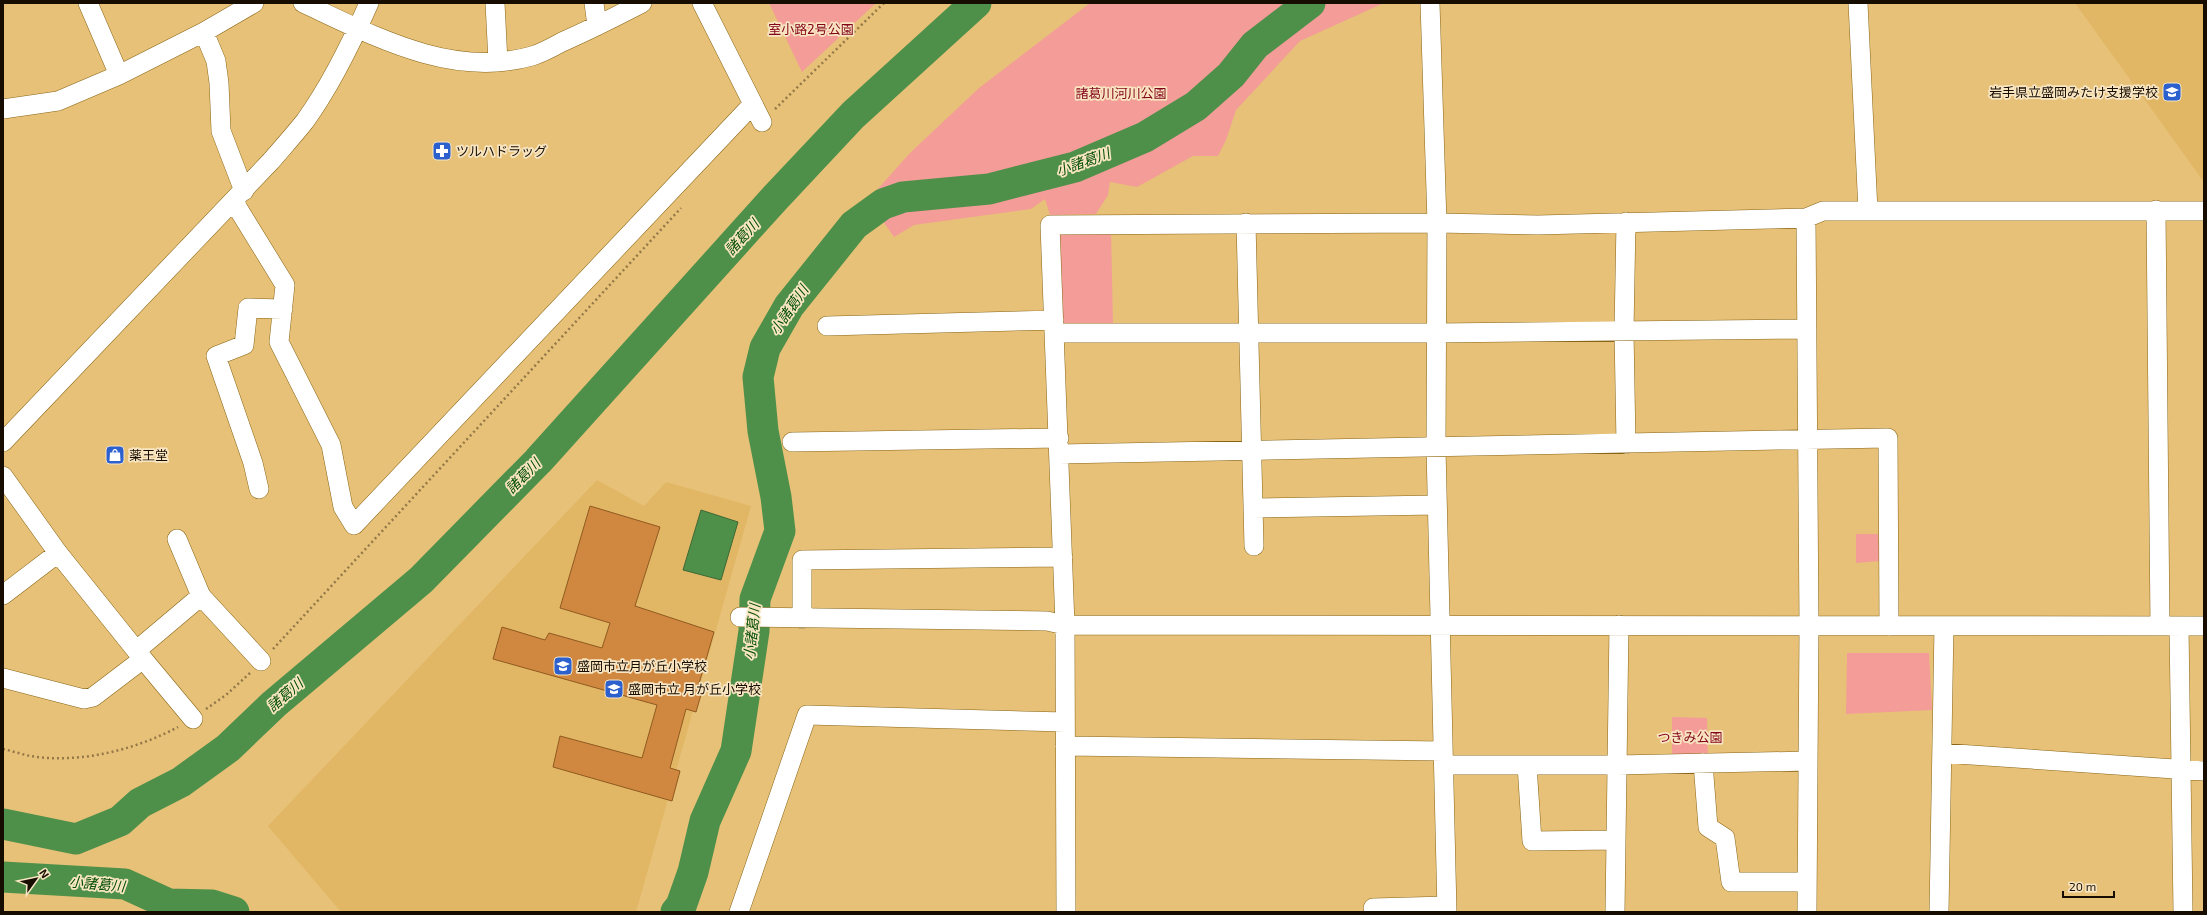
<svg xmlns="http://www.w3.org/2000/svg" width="2207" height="915" viewBox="0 0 2207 915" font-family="'Exo 2','Noto Sans JP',sans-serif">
<rect width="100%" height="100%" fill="#e7c178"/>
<path fill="#e1b765" d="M2075,3H2204V182Z
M597,480L644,506L666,482L751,506L636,912H341L268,826Z"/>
<path fill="#f39c98" d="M769,3H876L802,72Z
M1090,3H1384L1300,41L1236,110L1226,140L1218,156H1193L1137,187L1110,182L1108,195L1096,214L1050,215L1045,199L1031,209L914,225L894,237L868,200L910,153L979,88Z
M1111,231L1113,325L1063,326L1060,232Z
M1856,534H1878L1880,561L1856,563Z
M1847,653H1929L1932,710L1846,714Z
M1672,717L1707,718L1708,757L1672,759Z"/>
<path fill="#4e904a" stroke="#3e6834" d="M701,510L738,522L721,580L683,570Z"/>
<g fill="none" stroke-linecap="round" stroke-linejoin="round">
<path stroke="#4e904a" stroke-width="31" d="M3,824L76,839L120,821L140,803L181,782L228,748L274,704L421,580L538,461L775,198L853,115L976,3
M3,877L125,884L169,904L212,905L234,912
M676,912L681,906L693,872L705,821L736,751L754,631L755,599L780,531L776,497L763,431L758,377L765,348L789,306L854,225L883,204L903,197L989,189L1075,167L1145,137L1196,106L1231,75L1255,45L1310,3"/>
</g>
<path fill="#d08841" stroke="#90591f" d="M590,506L660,527L635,606L714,632L698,687L703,688L696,712L686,709L670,768L680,771L672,801L553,767L560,736L642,758L657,705L493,659L502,627L545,640L549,633L602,648L610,623L560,608Z"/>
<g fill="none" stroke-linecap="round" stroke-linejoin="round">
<defs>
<path id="minor" d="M88,3L119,75
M303,3C374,36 452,79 532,56C542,53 553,47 562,42C589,30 615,17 642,3
M495,3L498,62
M594,3L597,26
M702,3L762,122
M1430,3L1437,223L1436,448L1447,912
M1858,3L1868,211
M204,32L216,61L219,83L221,131L244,191
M3,109L58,101L119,75L204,32L254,3
M234,202L285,285L279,342L331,445L343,507L354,525L752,105
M2156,210L2160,626
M1806,218L1809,626L1807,912
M1246,223L1254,546
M827,326L1054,320
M1054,333H1437L1806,329
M3,442L271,161C282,148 294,135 305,121C331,85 351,44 369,3
M792,442L1059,438
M1626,444L1624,331L1626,222
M1059,454L1888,438L1889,626
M3,476L58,553L143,659L93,697L84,699L3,678
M259,489L253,463L216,356L244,345L248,308L283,309
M1253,508L1437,505
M177,539L201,596
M3,595L58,553
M740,617L1047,621L1065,625L2204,626
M802,619V560L1063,557
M2179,626L2183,912
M137,650L201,596L261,661
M143,659L193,719
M1065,746L1443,751
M1942,753L2204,771
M1703,763L1708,827L1725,838L1731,882H1807
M1444,765H1617L1808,761
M1527,765L1532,841L1616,840
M1373,908L1446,906
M739,912L807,715L1065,722
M1066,912L1065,625L1050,225L1437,223L1538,225L1806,218L1823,211H2204
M1615,912L1619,625
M1939,912L1944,626"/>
</defs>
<use href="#minor" stroke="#886515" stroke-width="20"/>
<path stroke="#947848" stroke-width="2.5" stroke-dasharray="2 3" stroke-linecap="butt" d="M775,109L884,3
M273,649L681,208
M206,709L226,695L250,673
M3,749C12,751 21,754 30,756C79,764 135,750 178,727"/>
<use href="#minor" stroke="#fff" stroke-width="19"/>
</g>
<defs>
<symbol id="school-square" viewBox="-11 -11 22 22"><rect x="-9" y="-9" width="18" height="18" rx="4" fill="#2b60ce" stroke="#f8e5c2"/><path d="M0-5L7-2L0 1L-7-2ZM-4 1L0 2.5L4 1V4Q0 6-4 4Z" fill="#fff"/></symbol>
<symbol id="pharmacy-square" viewBox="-11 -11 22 22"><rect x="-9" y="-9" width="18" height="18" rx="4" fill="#2b60ce" stroke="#f8e5c2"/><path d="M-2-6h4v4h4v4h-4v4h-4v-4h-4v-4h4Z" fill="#fff"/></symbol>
<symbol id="shop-square" viewBox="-11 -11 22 22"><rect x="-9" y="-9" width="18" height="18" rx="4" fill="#2b60ce" stroke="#f8e5c2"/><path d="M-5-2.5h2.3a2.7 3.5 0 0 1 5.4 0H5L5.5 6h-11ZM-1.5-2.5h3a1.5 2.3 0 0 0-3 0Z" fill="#fff"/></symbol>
</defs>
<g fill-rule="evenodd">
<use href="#school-square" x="2161" y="81" width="22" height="22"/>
<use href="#pharmacy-square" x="431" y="140" width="22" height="22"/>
<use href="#shop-square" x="104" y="444" width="22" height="22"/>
<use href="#school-square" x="552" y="655" width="22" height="22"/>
<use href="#school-square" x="603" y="678" width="22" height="22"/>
</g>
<g text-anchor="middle" stroke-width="3.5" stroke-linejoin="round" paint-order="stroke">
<g font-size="13" fill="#820218" stroke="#f8e5c2">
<text x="811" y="34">室小路2号公園</text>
<text x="1121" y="98">諸葛川河川公園</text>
<text x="1690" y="742">つきみ公園</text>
</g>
<g font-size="13" fill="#170c00" stroke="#f8e5c2" text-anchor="start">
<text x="2158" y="97" text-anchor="end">岩手県立盛岡みたけ支援学校</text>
<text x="456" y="156">ツルハドラッグ</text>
<text x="129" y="460">薬王堂</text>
<text x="577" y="671">盛岡市立月が丘小学校</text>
<text x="628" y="694">盛岡市立 月が丘小学校</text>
</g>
<g font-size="14" font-style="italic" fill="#044f04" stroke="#f8e5c2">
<text transform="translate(1083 162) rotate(-20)" y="5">小諸葛川</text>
<text transform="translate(742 237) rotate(-48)" y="5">諸葛川</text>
<text transform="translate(789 310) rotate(-56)" y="5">小諸葛川</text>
<text transform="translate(523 476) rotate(-46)" y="5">諸葛川</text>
<text transform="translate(752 632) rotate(-84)" y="5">小諸葛川</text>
<text transform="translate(285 695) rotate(-41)" y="5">諸葛川</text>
<text transform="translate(97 884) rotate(5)" y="5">小諸葛川</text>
</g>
</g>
<rect width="2207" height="915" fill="none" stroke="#170c00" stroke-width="8"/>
<g transform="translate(36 879) rotate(57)" stroke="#f8e5c2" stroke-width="3" paint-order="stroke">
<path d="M0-3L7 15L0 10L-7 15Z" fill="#170c00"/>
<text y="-6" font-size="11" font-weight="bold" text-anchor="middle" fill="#170c00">N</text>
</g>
<path d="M2063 891v6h51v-6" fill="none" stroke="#170c00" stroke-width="2"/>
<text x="2069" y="891" font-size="12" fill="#170c00" stroke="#f8e5c2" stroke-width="3" paint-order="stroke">20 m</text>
</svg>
